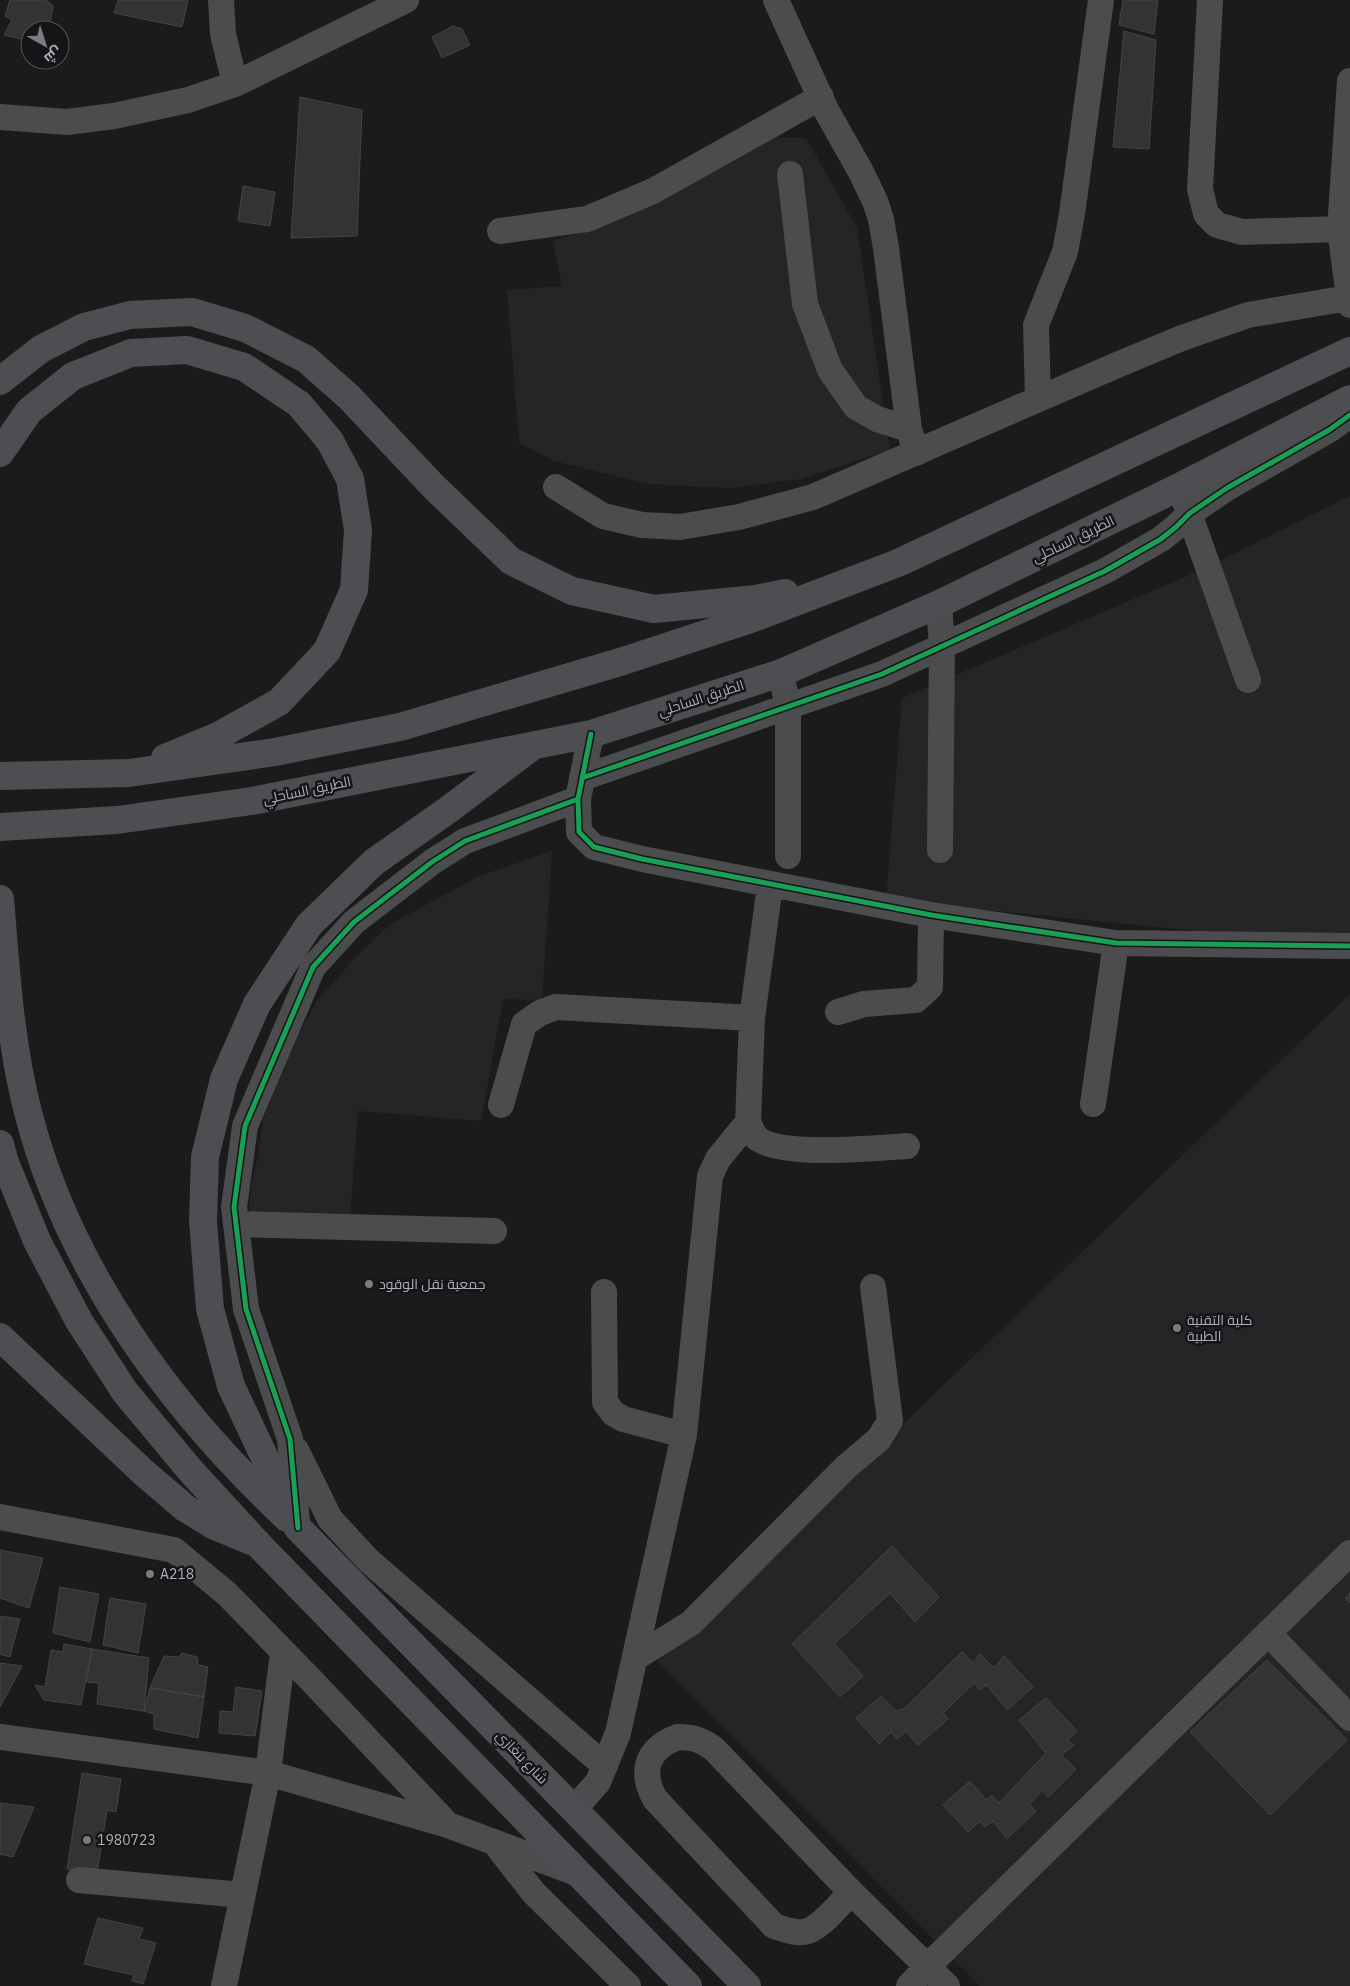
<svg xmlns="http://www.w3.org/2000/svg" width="1350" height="1986" viewBox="0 0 1350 1986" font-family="'IBM Plex Sans',Cairo,sans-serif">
<rect width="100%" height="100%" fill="#1b1b1b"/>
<path fill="#252527" d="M763,137L806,138L857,228L890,450L801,479L729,488L648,484L554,461L519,443L507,290L562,286L553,241L623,218Z
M1350,496V939L1268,938L886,900L902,698L1203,569Z
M552,851L542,1000L503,999L481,1121L358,1111L350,1221L249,1214L251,1185L258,1157L263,1118L296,1039L317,1001L355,958L389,925L479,876Z
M1350,994V1986H980L657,1661Z"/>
<path fill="#333" stroke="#434447" d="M10,0H46L53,6L49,30H30V41L4,35L12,20L5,16Z
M118,0H188L182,27L114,13Z
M1123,0H1158L1154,34L1119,25Z
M453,26L462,29L470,45L442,58L432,37Z
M1124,31L1156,40L1149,149L1113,147Z
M300,97L362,110L357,236L291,238Z
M243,186L275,192L270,226L238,221Z
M892,1546L939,1597L915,1622L890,1593L834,1644L863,1676L840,1697L792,1644Z
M0,1550L43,1558L29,1608L0,1598Z
M60,1587L99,1594L90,1642L53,1633Z
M1350,1593V1603L1345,1598Z
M110,1598L146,1604L138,1653L103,1645Z
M0,1616L20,1619L10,1657L0,1654Z
M64,1644L92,1649L81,1705L44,1700L35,1685L45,1687L51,1650L63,1652Z
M92,1649L149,1658L144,1711L97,1704L99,1683L86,1682Z
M962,1652L973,1663L980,1654L994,1668L1004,1656L1033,1687L1007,1710L987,1685L980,1690L974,1683L943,1713L948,1719L918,1745L906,1731L897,1739L891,1732L879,1744L856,1718L881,1696L896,1711L904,1709Z
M182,1653L197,1657L198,1665L208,1667L204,1697L150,1688L164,1656L179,1657Z
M1267,1660L1347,1740L1270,1815L1190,1732Z
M0,1663L22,1666L0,1707Z
M236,1687L262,1691L255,1736L219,1733L220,1711L233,1712Z
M150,1688L204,1697L198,1738L154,1729V1714L144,1711Z
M1046,1698L1077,1731L1067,1740L1074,1745L1061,1755L1076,1769L1048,1797L1042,1790L1029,1805L1036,1811L1007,1839L993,1821L984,1827L980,1821L968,1832L943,1805L970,1781L986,1800L992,1795L999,1803L1046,1753L1019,1720Z
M82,1773L121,1779L116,1812L107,1810L97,1873L67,1869Z
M0,1803L34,1807L13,1857L0,1854Z
M98,1918L143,1928L139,1939L156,1943L143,1984L132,1981L134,1975L84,1964Z"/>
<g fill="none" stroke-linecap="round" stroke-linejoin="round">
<path stroke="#4b4c4d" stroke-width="26" d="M221,0L223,34L235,84
M776,0L826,110L861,172L875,201L881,219L886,248L909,429L916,453
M1210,0L1200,189L1206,214L1217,225L1242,232L1340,229
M1350,81L1340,229L1350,305
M0,117L67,122L114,116L188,100L235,84L406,0
M790,174L805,304L830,370L856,407L877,419L909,429
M500,231L587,219L653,191L821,97
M1038,399L1036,325L1065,252L1072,214L1101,0
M556,487L603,516L642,525L680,527L739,517L813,497L1117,365L1182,338L1248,315L1348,298
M1184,499L1248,680
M939,604L942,646L940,850
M781,673L788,708V856
M591,734L578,799L579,832L594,847L642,859L931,915L1116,943L1350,946
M582,778L882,674L1105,571L1161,539L1176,527L1190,513L1227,488L1329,430L1350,415
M770,885L752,1018L748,1122C750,1126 752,1132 755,1136C774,1158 878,1148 907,1146
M838,1012L864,1004L916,1000L930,987L931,915
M1093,1104L1116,943
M501,1105L524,1024L540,1013L556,1007L752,1018
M236,1224L494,1231
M604,1292L605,1402L613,1413L623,1419L684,1435
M296,1450L330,1519L368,1560L605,1766
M0,1517L174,1550L227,1594L312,1681L447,1824
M297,1522L290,1439L246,1309L234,1207L245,1126L313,967L354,922L432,862L465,841L578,799
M1268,1633L1350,1718
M635,1658L691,1623L846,1467L879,1439L890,1421L873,1287
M0,1737L268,1773L448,1825L579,1874
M678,1737C693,1737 702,1740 714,1749L851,1892C841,1903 822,1926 808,1931C797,1935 784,1929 774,1926L655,1799C639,1770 648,1748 678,1737Z
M574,1809L598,1782L618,1733L684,1435L710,1176L718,1159L748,1122
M494,1842L533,1892L628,1986
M79,1880L242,1895
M851,1892L947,1986
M224,1986L268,1773L283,1652
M909,1986L928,1966L1350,1553"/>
<path stroke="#4d4e51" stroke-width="28" d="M298,1528L747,1986
M259,1545L688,1986"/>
<path stroke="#4d4e51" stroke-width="28" d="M0,381L41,349L84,327L130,315L192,312L245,328L306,359L349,397L433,486L511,561L572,591L654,609L756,599L785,593
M0,453L29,411L73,376L131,353L187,350L244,367L299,404L330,441L350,479L358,530L354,590L327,651L279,702L218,736L165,758
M0,776L129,773L275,752L400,727L620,662L748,620L898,563L1350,351
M0,827L117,820L252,801L591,734L781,673L939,604L1179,487L1350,399
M0,899C6,970 10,1043 28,1112C68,1269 170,1408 287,1518
M0,1144L4,1160L37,1241L79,1321L125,1392L190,1470L259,1545
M0,1337L143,1472L185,1508L213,1525L251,1541
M298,1528L231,1386L210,1309L203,1221L205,1157L224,1079L257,1004L309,925L374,862L448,810L529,749"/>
<defs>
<path id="cycleway" d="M591,734L578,799L579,832L594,847L642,859L931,915L1116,943L1350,946
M582,778L882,674L1105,571L1161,539L1176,527L1190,513L1227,488L1329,430L1350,415
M298,1528L290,1439L246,1309L234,1207L245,1126L313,967L354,922L432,862L465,841L578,799"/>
</defs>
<use href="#cycleway" stroke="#151517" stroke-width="8"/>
<use href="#cycleway" stroke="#1a9f57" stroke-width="5"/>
</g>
<g fill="#7a7c82" stroke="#151517" stroke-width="2">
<circle cx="369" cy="1284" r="5"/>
<circle cx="1177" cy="1328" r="5"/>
<circle cx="150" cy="1574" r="5"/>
<circle cx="87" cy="1840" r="5"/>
</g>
<g text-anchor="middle" stroke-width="5" stroke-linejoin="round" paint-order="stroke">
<g font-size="14" fill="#adb0ba" stroke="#151517">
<text transform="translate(1073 539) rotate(-26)" y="5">الطريق الساحلي</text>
<text transform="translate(701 698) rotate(-18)" y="5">الطريق الساحلي</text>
<text transform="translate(307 790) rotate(-12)" y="5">الطريق الساحلي</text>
<text transform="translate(522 1757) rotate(46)" y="5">شارع بنغازي</text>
</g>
<g font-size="14" fill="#adb0ba" stroke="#151517" text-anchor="start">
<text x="379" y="1289">جمعية نقل الوقود</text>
<text x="1187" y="1325">كلية التقنية<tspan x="1187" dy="16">الطبية</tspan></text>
<text x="160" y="1579">A218</text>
<text x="97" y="1845">1980723</text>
</g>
</g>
<g transform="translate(45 45) rotate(141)"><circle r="24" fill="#151517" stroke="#525358"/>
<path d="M0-4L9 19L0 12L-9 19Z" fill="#7a7c82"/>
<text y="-8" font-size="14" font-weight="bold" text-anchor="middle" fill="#adb0ba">ش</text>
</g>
</svg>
